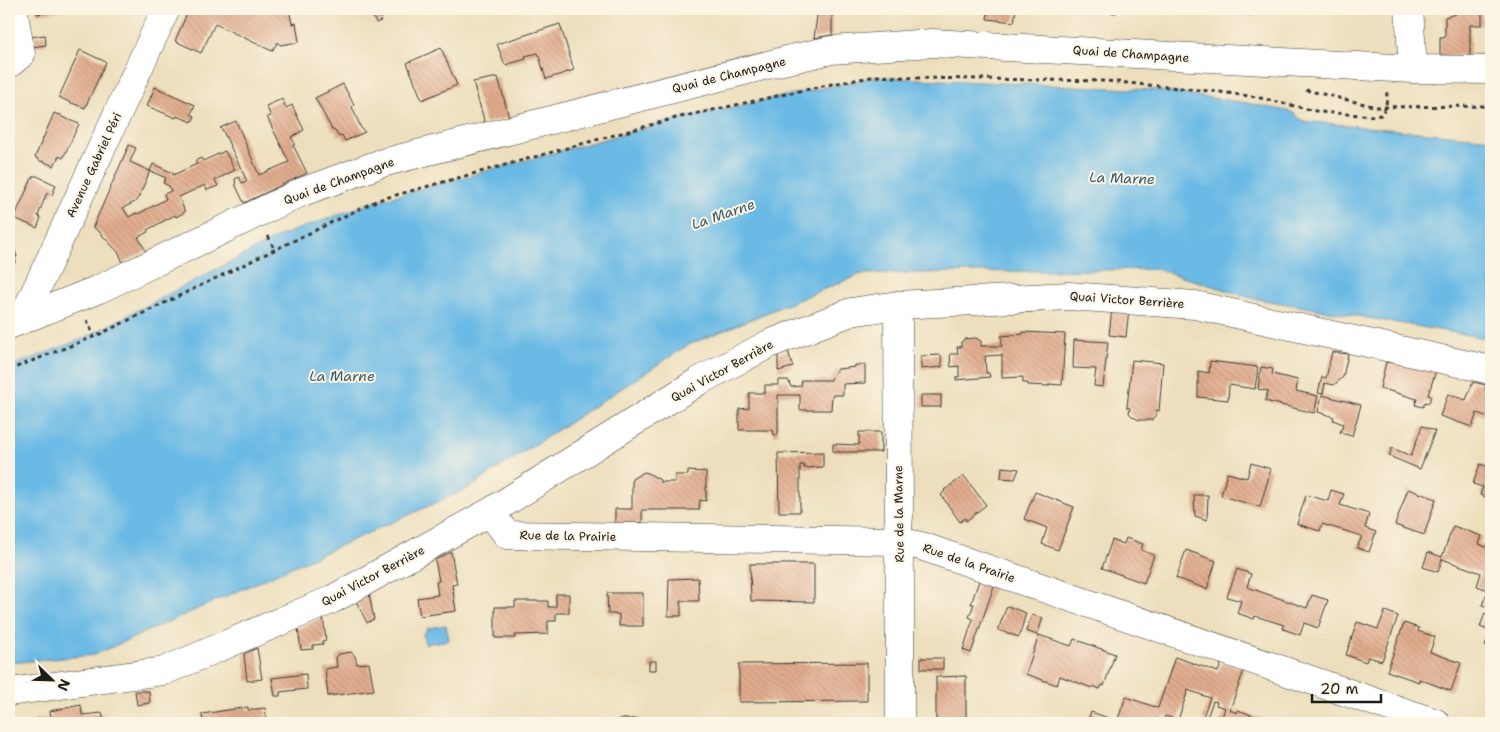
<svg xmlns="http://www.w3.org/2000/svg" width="1500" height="732" viewBox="0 0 1500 732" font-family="'Shantell Sans',sans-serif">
<defs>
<pattern id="building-back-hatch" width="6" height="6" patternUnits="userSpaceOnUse" patternTransform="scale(1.25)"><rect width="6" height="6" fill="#e1ac8d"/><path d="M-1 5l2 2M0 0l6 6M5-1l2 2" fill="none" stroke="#c09379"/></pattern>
</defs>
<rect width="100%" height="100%" fill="#fcf5e5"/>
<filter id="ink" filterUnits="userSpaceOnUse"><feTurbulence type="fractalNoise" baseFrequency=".02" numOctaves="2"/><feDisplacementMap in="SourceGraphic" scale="10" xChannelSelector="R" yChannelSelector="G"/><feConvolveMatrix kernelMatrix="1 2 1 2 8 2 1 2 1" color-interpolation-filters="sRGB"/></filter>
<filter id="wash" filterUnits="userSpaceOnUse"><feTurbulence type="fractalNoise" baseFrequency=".0096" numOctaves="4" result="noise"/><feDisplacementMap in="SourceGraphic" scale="20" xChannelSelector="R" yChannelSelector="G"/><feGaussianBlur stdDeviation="1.12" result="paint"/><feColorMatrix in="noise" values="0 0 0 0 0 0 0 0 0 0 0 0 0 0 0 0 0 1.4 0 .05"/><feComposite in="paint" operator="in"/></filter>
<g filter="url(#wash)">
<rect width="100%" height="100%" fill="#eddfbd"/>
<path fill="#6abae5" stroke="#436b80" d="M337,9H355L350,16H342Z
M874,77L1154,90L1247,103L1292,112L1303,121L1491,139V339L1252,298L1157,269L861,274L688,345L467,489L94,655L9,663V367L82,339L282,235L380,200L682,118Z
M446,625L449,640L425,644L423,634L428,628Z"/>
<g id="blocks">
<path fill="url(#building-back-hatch)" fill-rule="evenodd" d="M36,9H61L62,10L37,14Z
M189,9H206L210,11L211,9H289L292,24L296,23L299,42L280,45L278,42L272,51L215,24L201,53L175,41Z
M818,9H832V35L814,38Z
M984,9H1016L1014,22L987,19L988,13L984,12Z
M1086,9H1116V13L1086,11Z
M1207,9H1252V15L1207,12Z
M1469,9H1491V12H1482V25H1470V56L1440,55V37H1445V17L1456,14V10L1469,11Z
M379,15L381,21L376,23L373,17Z
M560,24L574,70L546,79L538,53L525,56L526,59L505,65L497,44Z
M45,35L46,45L32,47L30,37Z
M441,48L457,85L422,100L407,63Z
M80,50L106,62L85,108L69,102L59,97Z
M498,77L509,117L485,123L473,82Z
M343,84L354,105L352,107L361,128L365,132L345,141L342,135L338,136L335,130L333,131L315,98Z
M155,87L195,105L191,114L195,116L192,122L177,116L176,118L147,106Z
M282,99L286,108L292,105L304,130L291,137L295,144L293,145L307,173L244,203L236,186L235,179L239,177L242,183L247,181L222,129L220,128L236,121L259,175L289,162L267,117L271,116L266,106Z
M54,113L59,115L60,114L62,117L79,124L63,158L59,156L54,166L42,161V162L35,157Z
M129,145L136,148L130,162L150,171L153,164L173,173V175L197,164L195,161L201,158L203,161L225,151L235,170L215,180L218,186L207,190L205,185L179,197L185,212L176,217L175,215L147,230L148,232L138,237L146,251L123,263L119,253L101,234V233L93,227ZM150,171L166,178L163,183L169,186L171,191L164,194L166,199L138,214L136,213L129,217L123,208L137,201Z
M33,176H37L56,185L52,195L47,193L42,205L38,216L41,218L37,228L14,218Z
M9,241H12L17,257H15L16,262L9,264Z
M1112,308L1129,310L1126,337L1109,335Z
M1023,332L1065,334L1062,385L1049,384V386L1028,385V383H1023V377L1002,378V355L985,356L986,373H989L990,377L956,380V377H959V366L951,367L950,354H958L957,347H961V342L965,339L976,338L981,341V346H1002L1001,336L1023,334Z
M1074,340L1108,342L1103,387L1094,386L1096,369L1073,368Z
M788,351L793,367L778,371V354Z
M1332,352L1348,354L1343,377L1334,385L1325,383L1323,394L1318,393L1322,377L1326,378Z
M941,355L942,367L921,369V356Z
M1132,360L1163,363L1159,411L1156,410V415L1152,420H1139L1133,417L1129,413L1130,408L1127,407Z
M1210,361L1258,367L1255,389L1229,385L1228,400L1198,397V371L1209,373Z
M1386,362L1420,366L1436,371L1428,395L1431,396L1429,403L1425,402L1423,407L1415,405L1417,399L1380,388Z
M855,365H865V383L843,384V395H832L831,410H800V395H778V435H774L773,430H739V409L749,408V393H765V385H778V380H788L791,387L801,386L802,380H831L832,376L838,369L855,367Z
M1261,367L1273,369L1272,374L1298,380L1296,391L1318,396L1314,413L1265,401L1268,391L1258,389Z
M1473,382L1486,385L1485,389L1491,391V418L1477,413L1472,427L1440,416L1448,394L1466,400Z
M921,395H941V407H921Z
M1322,395L1361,405L1352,436L1340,433L1343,424L1333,420L1334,417L1318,412Z
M1422,426L1435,431L1420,469L1389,456L1392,448L1411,456Z
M859,432H881V452H833V444L859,445Z
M823,452V467L804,468V465H800V512H779L778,453Z
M1251,463L1271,469L1260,507L1221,496L1227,473L1247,478Z
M1480,464L1491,468V499L1480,495L1483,487L1473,484Z
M1002,467L1019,469L1015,479L1001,478Z
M688,471L706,472V501L700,500L699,510H642V523H615V509H632V479L644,472L648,473L660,480V482H675V475H688Z
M964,476L986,505L966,521L965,518L960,522L941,495L945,491L944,490Z
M1408,489L1436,499L1424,535L1395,525Z
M1331,490L1344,494L1340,505L1369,514L1365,528L1376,532L1369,552L1357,548L1362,536L1322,524L1320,531L1297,524L1306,495L1328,501Z
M1035,492L1074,507L1058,550L1042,544L1047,528L1024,519Z
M1194,495H1208L1207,520L1195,516Z
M1453,526L1482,536L1479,544L1491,549V581L1488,590L1477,586L1481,573L1442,559L1438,572L1423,567L1428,552L1442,557Z
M1126,538L1143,544L1141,550L1154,555L1144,583L1102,568L1112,540L1124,544Z
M1186,550L1216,561L1207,589L1176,578Z
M451,552L457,584L452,585L456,611L420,616L417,598L438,595L436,582L439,581L435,560Z
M750,564H814V602L751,601Z
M1237,569L1251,574L1247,587L1307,608L1312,595L1328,600L1318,628L1304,623L1300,635L1283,629L1284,625L1255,616L1254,619L1237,613L1241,601L1227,597Z
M698,578L699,601H681V616H668L669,579Z
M980,578L995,583L971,653L963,650L973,619L969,617L974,604H971Z
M607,593H643V626H619V614H608Z
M369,594L374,619L367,623L356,601Z
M556,594H569V613H556V621H548V634L515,635V638H495V607H515V601H548V607H556Z
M1486,595L1491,597V608L1482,605Z
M1007,606L1026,613L1019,637L998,630Z
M1385,611L1398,616L1382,661L1368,657L1366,662L1346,655L1357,622L1378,629Z
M1485,613L1491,615V648L1485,646L1490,631L1480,627Z
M1032,615L1043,618L1037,635L1026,631Z
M323,617L326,640L322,641L323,644L313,645V649L301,650L298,629Z
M1404,623L1419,628L1418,631L1435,637L1430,652L1461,663L1451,691L1419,679V682L1387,671Z
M1039,635L1071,646L1074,639L1115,654L1104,686L1102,685L1100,689L1093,686L1092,688L1060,676L1057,685L1026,674Z
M257,648L262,679L247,681L244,654Z
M351,652L355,656L357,664L369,663L374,690L328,696L325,669L337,667L336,658L339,654Z
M1175,657L1218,672L1222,662L1244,670L1230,710L1237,713L1238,710L1262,719L1261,723H1220L1225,708L1216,705L1217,702L1213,701L1206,720L1202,719L1210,698L1188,690L1178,720L1165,716L1162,723H1087L1091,712L1117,721L1126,697L1158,708Z
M921,658H943V669H921Z
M649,661H656V670H649Z
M867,663V701L739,702V664Z
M306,674L307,689L280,692V696H275L272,678Z
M966,676V723H936V677Z
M135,691H149L150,703L137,705Z
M1491,692V706L1487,704Z
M81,705L82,715L102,713L104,723H37L36,719L51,718L50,711Z
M248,707V710L265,708L267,723H203L202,714Z
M487,719L488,723H481V720Z
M618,719H639V723H618Z"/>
</g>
</g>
<g filter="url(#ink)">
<use href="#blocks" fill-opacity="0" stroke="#3b3934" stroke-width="1"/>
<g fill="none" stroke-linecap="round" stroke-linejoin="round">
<defs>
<path id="street" d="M1409,9L1413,69
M9,64L21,54L13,9
M898,305L899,516L897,541L900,569V723
M22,320L166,9
M9,325L99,289L302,192L382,163L787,60L831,50L932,43L1413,69L1491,70
M490,512L507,535L897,541L921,546L1436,723
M9,692L164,671L331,600L490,512L699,381L769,344L851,312L898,305L1069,296L1195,305L1491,370"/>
</defs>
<use href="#street" stroke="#3b3934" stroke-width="29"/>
<path stroke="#3b3934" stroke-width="3" stroke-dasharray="4 4" stroke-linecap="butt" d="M1306,90L1377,107L1491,106
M268,236L275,250
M87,320L94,337
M9,370L98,335L378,200L676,118L832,84L877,76L920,78L1106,81L1220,92L1256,97L1320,112L1374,116L1381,115L1386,107L1387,92"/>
<use href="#street" stroke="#fff" stroke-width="28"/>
</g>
</g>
<g text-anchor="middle" stroke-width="4" stroke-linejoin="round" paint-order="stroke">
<g font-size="12" fill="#1c1c1c" stroke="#fcf5e5">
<text transform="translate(1131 54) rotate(4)" y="4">Quai de Champagne</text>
<text transform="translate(729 75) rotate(-14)" y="4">Quai de Champagne</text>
<text transform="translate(94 165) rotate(-65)" y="4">Avenue Gabriel Péri</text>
<text transform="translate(339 181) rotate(-20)" y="4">Quai de Champagne</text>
<text transform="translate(1127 300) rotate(4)" y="4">Quai Victor Berrière</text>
<text transform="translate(722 371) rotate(-29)" y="4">Quai Victor Berrière</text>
<text transform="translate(899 514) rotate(-91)" y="4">Rue de la Marne</text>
<text transform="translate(568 536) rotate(1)" y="4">Rue de la Prairie</text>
<text transform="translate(969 563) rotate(19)" y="4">Rue de la Prairie</text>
<text transform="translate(373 576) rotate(-28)" y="4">Quai Victor Berrière</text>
</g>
<g font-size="14" font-style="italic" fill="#3b5b6c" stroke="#fcf5e5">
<text transform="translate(1122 178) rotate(2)" y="5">La Marne</text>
<text transform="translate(723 214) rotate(-19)" y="5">La Marne</text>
<text x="342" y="381">La Marne</text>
</g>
</g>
<rect width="1500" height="732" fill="none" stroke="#fcf5e5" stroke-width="30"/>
<g transform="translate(52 680) rotate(113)" stroke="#fcf5e5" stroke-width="4" paint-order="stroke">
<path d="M0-4L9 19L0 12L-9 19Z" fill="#1c1c1c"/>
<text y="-8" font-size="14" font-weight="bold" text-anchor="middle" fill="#1c1c1c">N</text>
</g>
<path d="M1312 694v8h69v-8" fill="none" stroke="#1c1c1c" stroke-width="2.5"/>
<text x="1320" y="694" font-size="15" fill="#1c1c1c" stroke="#fcf5e5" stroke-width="4" paint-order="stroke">20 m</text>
</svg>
